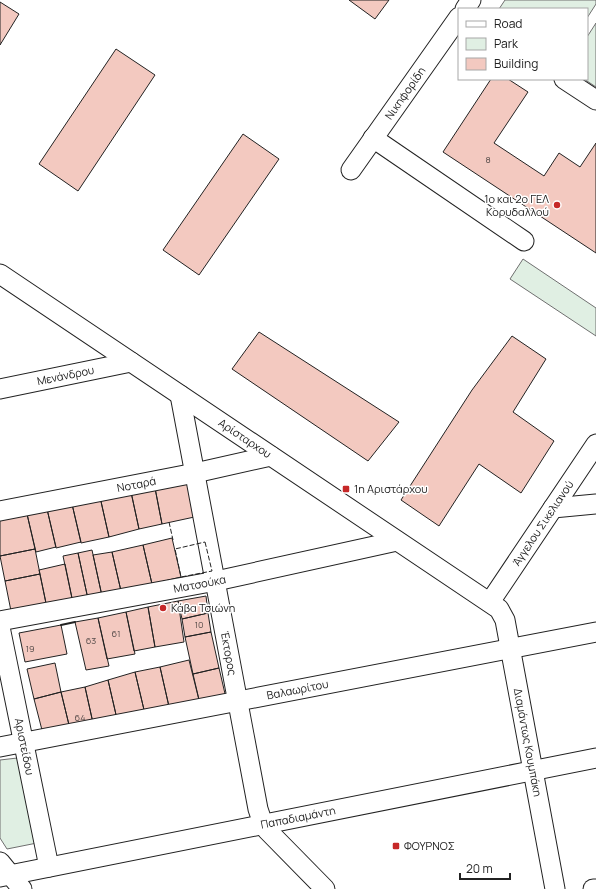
<svg xmlns="http://www.w3.org/2000/svg" width="596" height="889" viewBox="0 0 596 889" font-family="Manrope,sans-serif">
<rect width="100%" height="100%" fill="#fff"/>
<path fill="#e0efe3" stroke="#6f6f6f" d="M505,0H596V4L587,18V9H499Z
M596,23V87L584,79H587V37Z
M523,259L596,308V336L510,279Z
M26,757L42,842L7,849L0,838V760Z"/>
<path fill="#f3c9c0" stroke="#222" d="M349,0H389L375,19Z
M0,2L19,14L0,45Z
M116,49L155,75L78,191L39,164Z
M491,79H508L528,92L494,143L544,176L559,153L580,167L596,143V253L443,152Z
M243,134L279,159L199,275L163,250Z
M259,332L399,422L368,461L232,369Z
M512,336L546,359L513,412L554,441L521,493L479,464L439,526L401,500L472,390Z
M191,481L199,516L162,524L155,488Z
M155,488L162,524L139,529L131,492Z
M131,492L139,529L109,537L100,497Z
M100,497L109,537L81,543L72,504Z
M72,504L81,542L56,548L47,509Z
M47,509L56,547L36,552L27,514Z
M27,514L35,549L0,556V520Z
M172,538L181,577L152,584L143,545Z
M143,545L152,584L121,591L112,552Z
M35,549L40,574L5,581L0,556Z
M92,550L102,596L88,599L78,553Z
M112,552L121,591L102,596L93,555Z
M78,553L88,599L73,603L63,556Z
M65,564L73,603L47,608L39,570Z
M40,574L47,608L12,616L5,581Z
M206,596L208,613L182,619L178,601Z
M178,601L184,642L155,647L148,607Z
M148,607L155,647L134,651L126,612Z
M126,612L135,654L107,659L98,618Z
M208,613L211,632L185,637L182,619Z
M98,618L109,666L86,670L75,622Z
M61,625L67,654L25,662L19,633Z
M211,632L219,668L193,674L185,637Z
M189,660L200,704L170,711L160,667Z
M55,663L61,692L34,699L27,669Z
M160,667L170,711L145,714L135,672Z
M219,668L226,698L200,704L193,674Z
M135,672L145,714L117,719L108,680Z
M108,680L117,719L93,723L85,687Z
M85,687L93,723L70,729L61,692Z
M61,692L70,729L43,734L34,699Z"/>
<g fill="none" stroke-linecap="round" stroke-linejoin="round">
<defs>
<g id="minor">
<path d="M465,9L471,0"/>
<path d="M564,79L596,100"/>
<path d="M373,138L524,241"/>
<path id="s1" d="M351,170L459,17"/>
<path id="s2" d="M0,274L499,609L505,620L555,889"/>
<path id="s3" d="M0,389L131,362"/>
<path id="s4" d="M180,395L258,809L263,824L267,830L325,889"/>
<path d="M553,508L596,504"/>
<path id="s5" d="M0,511L195,473L271,456"/>
<path id="s6" d="M490,602L596,444"/>
<path id="s7" d="M0,621L216,581L397,541"/>
<path id="s8" d="M0,627L49,867"/>
<path id="s9" d="M0,747L596,632"/>
<path d="M0,862L22,889"/>
<path id="s10" d="M0,877L596,758"/>
<path d="M593,889H596"/>
</g>
</defs>
<use href="#minor" stroke="#222" stroke-width="21"/>
<use href="#minor" stroke="#fff" stroke-width="19"/>
<path stroke="#222" stroke-width="1" stroke-dasharray="5 2" stroke-linecap="butt" d="M169,522L173,540
M205,542L212,571L181,577L175,549Z"/>
<path stroke="#222" stroke-width="2" d="M61,625L75,622"/>
</g>
<g fill="#c62828" stroke="#fff" stroke-width="1.5">
<circle cx="557" cy="205" r="4"/>
<rect x="342" y="485" width="8" height="8" rx="2"/>
<circle cx="163" cy="608" r="4"/>
<rect x="392" y="842" width="8" height="8" rx="2"/>
</g>
<g text-anchor="middle" stroke-width="3" stroke-linejoin="round" paint-order="stroke">
<g font-size="9" fill="#564c4a">
<text x="488" y="163">8</text>
<text x="199" y="628">10</text>
<text x="116" y="637">61</text>
<text x="91" y="644">63</text>
<text x="30" y="652">19</text>
<text x="80" y="721">64</text>
</g>
<g font-size="11" fill="#222" stroke="#fff">
<text dy="4" stroke="none"><textPath href="#s1" startOffset="94">Νικηφορίδη</textPath></text>
<text dy="4" stroke="none"><textPath href="#s3" startOffset="67">Μενάνδρου</textPath></text>
<text dy="4" stroke="none"><textPath href="#s2" startOffset="295">Αρίσταρχου</textPath></text>
<text dy="4" stroke="none"><textPath href="#s5" startOffset="139">Νοταρά</textPath></text>
<text dy="4" stroke="none"><textPath href="#s6" startOffset="95">Άγγελου Σικελιανού</textPath></text>
<text dy="4" stroke="none"><textPath href="#s7" startOffset="203">Ματσούκα</textPath></text>
<text dy="4" stroke="none"><textPath href="#s4" startOffset="263">Έκτορος</textPath></text>
<text dy="4" stroke="none"><textPath href="#s9" startOffset="303">Βαλαωρίτου</textPath></text>
<text dy="4" stroke="none"><textPath href="#s2" startOffset="738">Διαμάντως Κουμπάκη</textPath></text>
<text dy="4" stroke="none"><textPath href="#s8" startOffset="122">Αριστείδου</textPath></text>
<text dy="4" stroke="none"><textPath href="#s10" startOffset="304">Παπαδιαμάντη</textPath></text>
</g>
<g font-size="11" fill="#222" stroke="#fff" text-anchor="start">
<text x="549" y="203" text-anchor="end">1o και 2ο ΓΕΛ<tspan x="549" dy="13">Κορυδαλλού</tspan></text>
<text x="354" y="493">1η Αριστάρχου</text>
<text x="171" y="612">Κάβα Τσιώνη</text>
<text x="404" y="850">ΦΟΥΡΝΟΣ</text>
</g>
</g>
<rect x="458" y="8" width="130" height="72" fill="#ffffff" stroke="#a7a7a7"/>
<rect x="466" y="21" width="20" height="6" fill="#ffffff" stroke="#a7a7a7"/>
<text x="494" y="28" font-size="12" fill="#222222">Road</text>
<rect x="466" y="38" width="20" height="12" fill="#e0efe3" stroke="#a7a7a7"/>
<text x="494" y="48" font-size="12" fill="#222222">Park</text>
<rect x="466" y="58" width="20" height="12" fill="#f3c9c0" stroke="#a7a7a7"/>
<text x="494" y="68" font-size="12" fill="#222222">Building</text>
<path d="M460 873v6h50v-6" fill="none" stroke="#222222" stroke-width="2"/>
<text x="466" y="873" font-size="12" fill="#222222" stroke="#ffffff" stroke-width="3" paint-order="stroke">20 m</text>
</svg>
